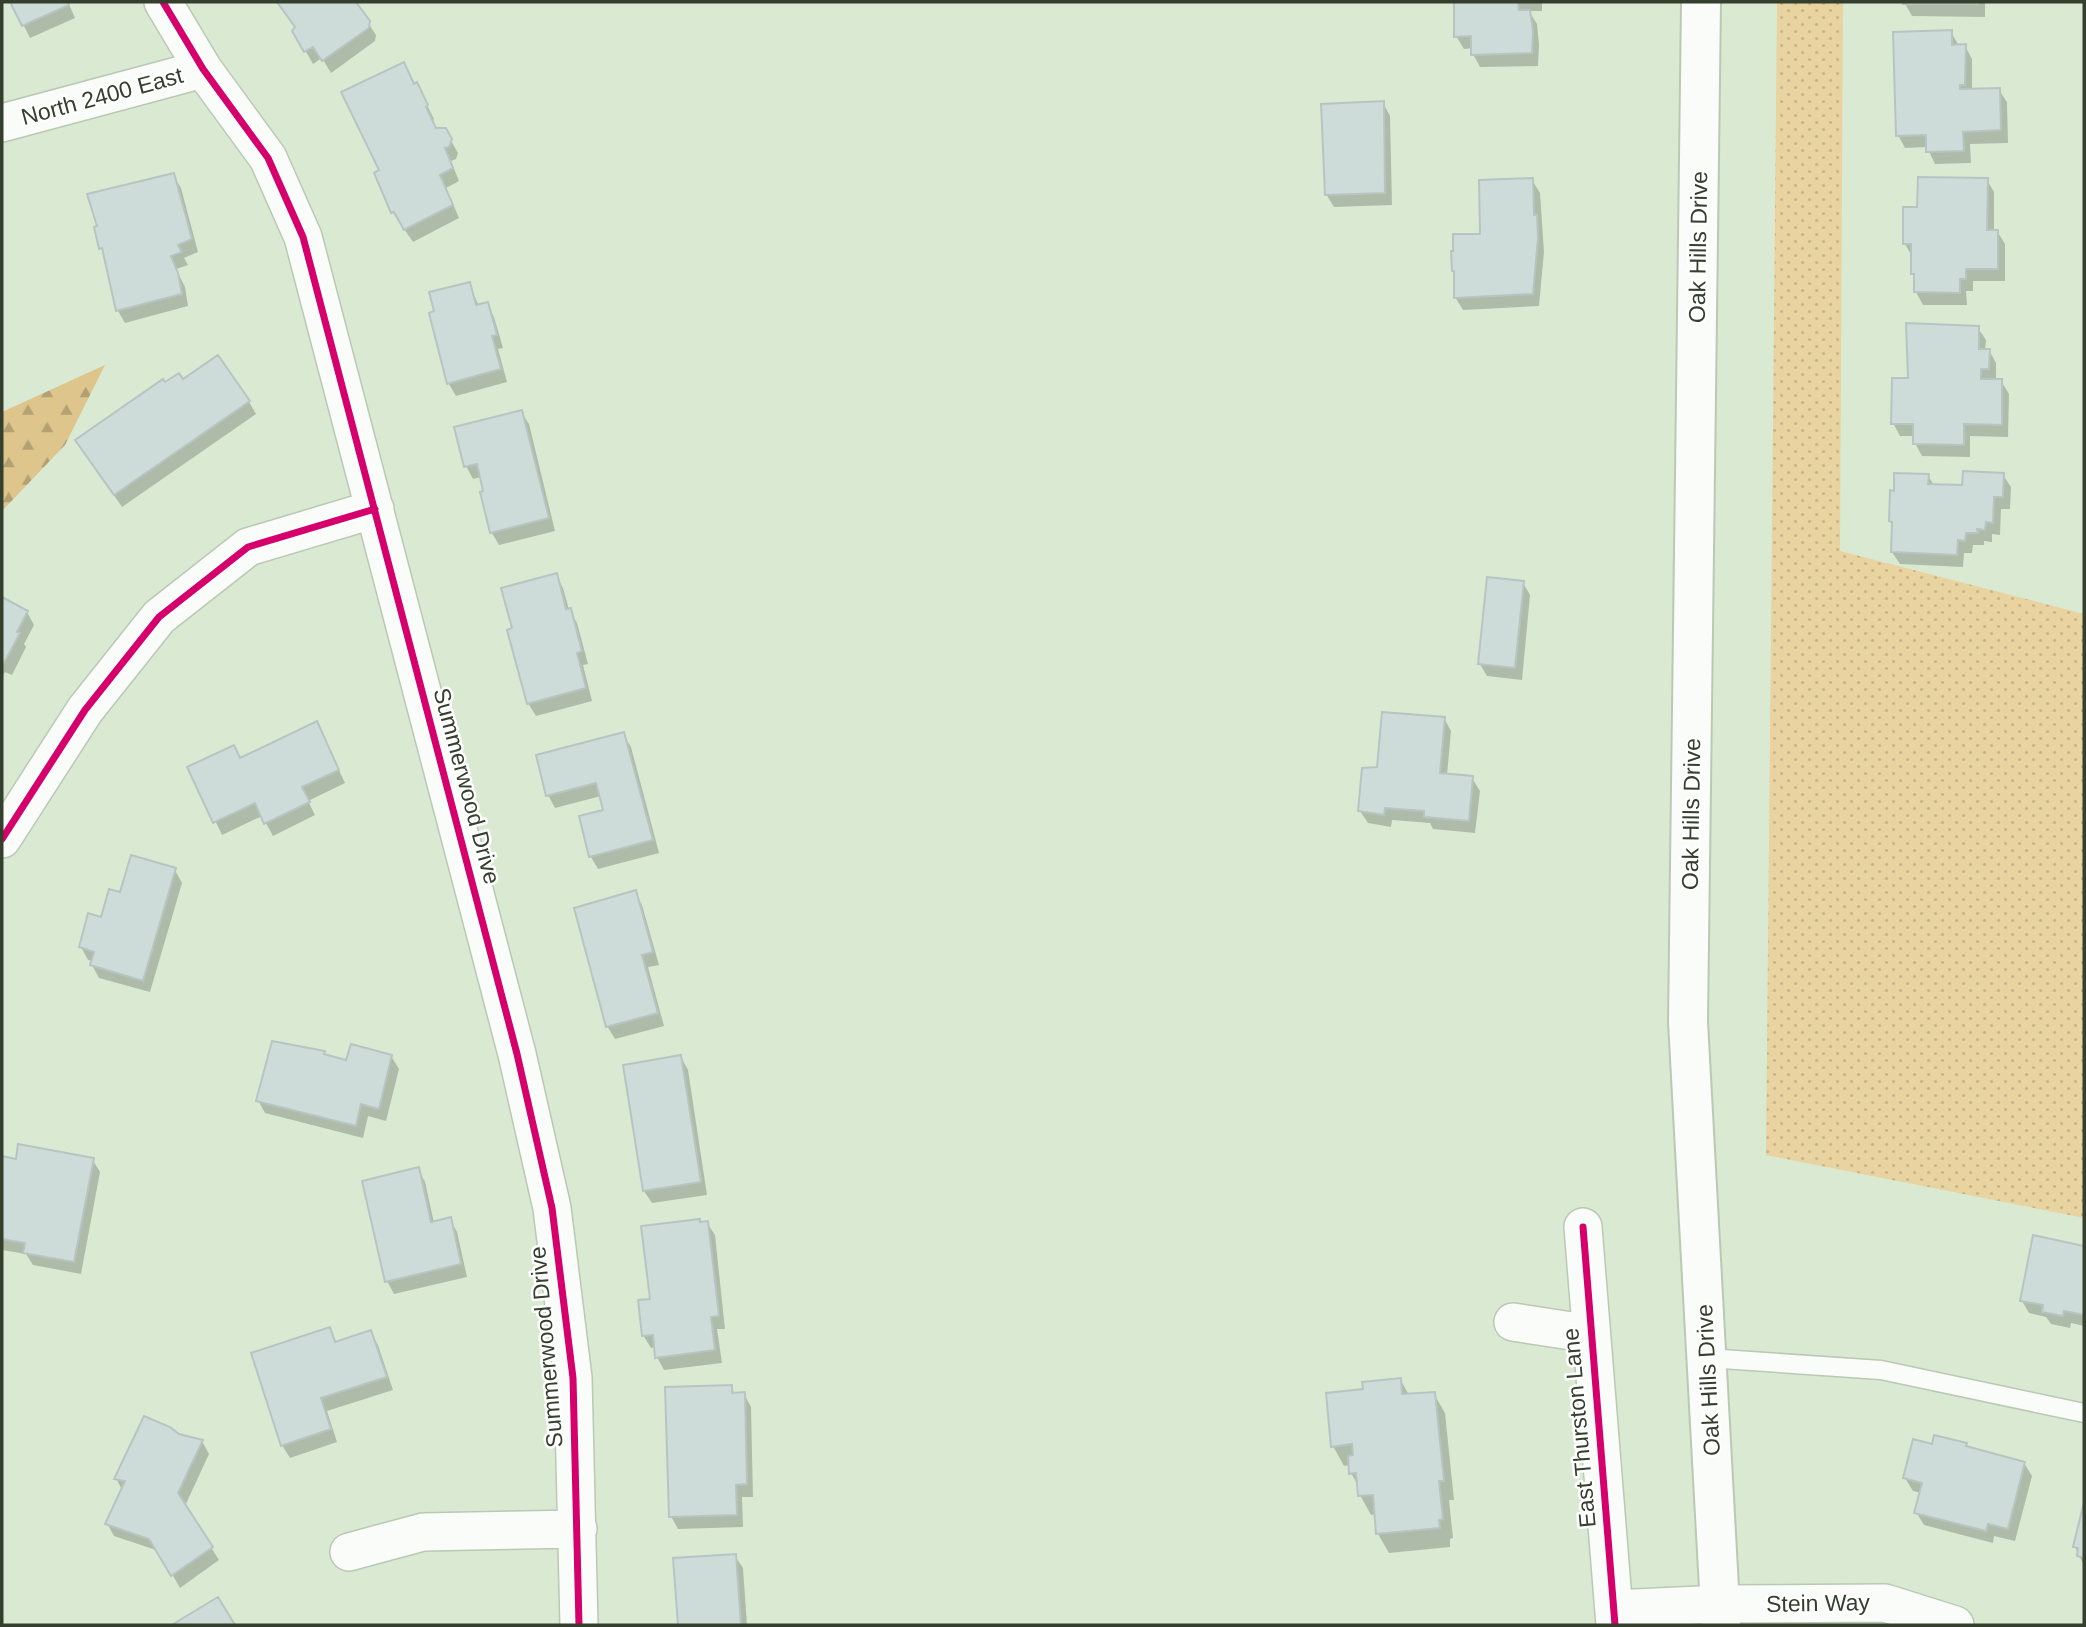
<svg xmlns="http://www.w3.org/2000/svg" width="2086" height="1627" viewBox="0 0 2086 1627" font-family="Helvetica,sans-serif">
<defs>
<pattern id="grass-dots" width="8" height="8" patternUnits="userSpaceOnUse" patternTransform="scale(1.75)"><rect width="8" height="8" fill="#e8d3a1"/><path d="M2 2h.1M6 6h.1" fill="none" stroke="#c8b68b" stroke-width="1.8" stroke-linecap="round"/></pattern>
<pattern id="forest-firs" width="22" height="20" patternUnits="userSpaceOnUse" patternTransform="scale(1.75)"><rect width="22" height="20" fill="#ddc58c"/><path d="M5 1l3.5 6h-7zM16 11l3.5 6h-7z" fill="#b4a173"/></pattern>
</defs>
<rect width="100%" height="100%" fill="#daead2"/>
<path fill="url(#grass-dots)" d="M1777,2H1843L1840,551L2084,614V1218L1766,1155Z"/>
<path fill="url(#forest-firs)" d="M105,365L65,445L2,511V412Z"/>
<path fill="#0003" d="M12,2H68L75,18L30,38Z
M277,2H354L376,35L375,41L331,73L322,58L313,64L294,31L296,28Z
M1456,2H1542V11H1529L1537,24L1539,45L1538,66L1480,67L1473,54V48L1464,49L1456,36Z
M1904,2H1985V17L1912,16Z
M1951,32L1959,46H1965L1972,59V91L1999,90L2007,102L2008,143L1970,144L1971,163L1935,164L1927,147L1905,148L1898,135Z
M404,65L423,97L434,119L432,121L436,129L445,130L458,153L456,159L451,161L459,181L446,188L459,218L413,242L393,213L376,173L381,170Z
M1383,103L1390,116L1392,205L1334,207L1326,194Z
M173,175L181,188L198,252L184,258L188,265L176,269L185,287L188,306L125,323L118,311L105,256L101,248L100,227Z
M1532,180L1540,193L1544,252L1539,306L1463,310L1455,297L1456,274L1453,270L1481,235Z
M1987,180L1994,192V231H1997L2005,244V281H1973V291H1966L1967,305H1923L1916,292L1913,258L1905,244L1919,209Z
M469,284L479,306L487,304L494,317L503,348L498,349L507,382L456,396L449,384L431,314Z
M1978,328L1986,340L1985,350H1989L1996,363V381H2001L2009,394L2008,437L1970,436V457L1922,456L1915,443V436H1900L1893,423L1909,380Z
M183,382L249,402L256,414L122,507L85,453L165,384Z
M521,412L529,424L555,531L499,545L492,533L482,493L485,492L481,477L473,479L466,466Z
M1928,475L1934,486L1964,487L2003,475L2011,487L2010,509H2001L2000,535L1992,534V542L1984,541V545H1973L1972,553H1964L1963,567L1900,564L1892,552L1894,527L1890,521Z
M556,575L563,588L569,610L577,623L588,664L583,665L592,701L536,716L528,703L514,629Z
M1523,583L1530,595L1522,680L1487,676L1480,664Z
M2,599L27,612L34,625L24,644L26,647L12,675L5,672L2,678Z
M1444,718L1451,731L1447,775L1472,778L1480,791L1475,833L1433,829L1430,823L1392,820L1391,827L1368,823L1360,811Z
M623,734L631,747L659,853L598,869L591,857L581,817L605,811L601,796L555,808L548,795Z
M323,736L345,783L308,801L315,815L273,836L262,816L222,835L190,768L241,759Z
M175,870L182,883L150,992L99,978L92,965L93,961L88,960L81,947L122,894Z
M635,892L642,905L659,965L648,967L664,1026L615,1039L607,1026Z
M324,1053L326,1057L348,1063L391,1056L399,1069L386,1121L368,1116L363,1138L265,1113L258,1100Z
M681,1057L688,1070L707,1195L652,1203L644,1191Z
M2,1158L18,1161L92,1159L100,1172L81,1274L33,1265L26,1254L2,1250Z
M418,1169L425,1182L434,1223L450,1219L457,1232L467,1277L394,1294L387,1281Z
M701,1223H707L715,1235L725,1329H717L722,1363L664,1370L657,1357L656,1347L651,1348L643,1335L652,1301Z
M2034,1237L2084,1247V1326L2071,1323L2070,1328L2051,1324L2046,1317L2029,1313L2022,1301Z
M329,1329L337,1343L371,1332L378,1345L393,1390L327,1411L337,1442L290,1458L282,1445Z
M1400,1379L1409,1395L1434,1394L1445,1413L1454,1500H1449L1453,1538L1450,1539V1547L1389,1553L1378,1534L1376,1514L1371,1515L1360,1495L1359,1487L1351,1473L1350,1465L1344,1466L1333,1446L1365,1390Z
M731,1387L735,1394H744L751,1407L753,1497H742L743,1527L678,1529L671,1516Z
M178,1436L202,1441L209,1454L185,1506L219,1560L180,1588L159,1551L114,1536L107,1523L122,1490L116,1478Z
M1966,1445L1968,1449L2024,1463L2032,1476L2015,1541L1994,1536L1993,1543L1924,1525L1916,1512L1921,1493L1913,1491L1905,1478L1933,1446Z
M2084,1509V1566L2075,1547Z
M735,1556L743,1568L747,1625H679L675,1560Z"/>
<path fill="#cddbd9" stroke="#b7c5c2" stroke-width="2" d="M10,2H68L69,5L22,26Z
M277,2H356L370,21L369,28L322,61L313,47L304,52L292,31L295,27Z
M1454,2H1518L1519,10H1530L1533,31L1532,53L1471,55V36L1454,37Z
M1903,2H1978V4H1903Z
M1952,30V45L1966,44L1965,85H1960V89L2000,88L2001,130L1963,132L1964,151L1926,152V135L1896,136L1893,32Z
M404,62L414,84L417,82L428,105L426,107L436,128H446L452,139L449,147L445,148L453,168L440,175L453,205L404,230L394,212L391,213L374,173L379,170L341,92Z
M1384,101L1385,193L1325,195L1321,104Z
M174,173L192,239L178,245L182,252L171,256L178,273L182,294L116,311L102,248L99,249L94,227L97,226L87,194Z
M1918,177L1988,178L1987,230H1998V269H1966V279H1960V293L1914,292V274H1911V244H1903V207H1917Z
M1533,178L1534,215H1537L1538,238L1533,294L1454,298V271H1452L1451,251H1453V234H1480L1479,180Z
M470,282L476,305L488,302L497,335L492,336L501,369L447,384L429,313L434,311L429,292Z
M1906,323L1979,326V349H1990L1989,369H1981V379H2002V425L1964,424V445L1913,444V424H1891L1892,378H1908Z
M218,355L250,401L114,495L75,440L163,379L165,382L179,373L183,379Z
M522,410L549,518L490,533L480,492L483,491L477,464L464,467L454,427Z
M1963,471L2004,473L2003,497H1994L1993,523L1986,522L1985,530L1977,529L1978,533H1966L1965,541L1958,540L1957,555L1891,552L1892,522L1889,521L1890,490L1894,491V473L1929,474L1928,484L1962,485Z
M557,573L566,609L571,608L577,632L582,651L577,653L586,688L527,704L507,630L512,628L501,588Z
M1487,577L1524,581L1515,668L1478,664Z
M2,597L28,611L17,632L20,633L4,663L2,662Z
M1382,712L1445,717L1440,773L1473,776L1469,821L1424,817V811L1385,808L1384,815L1358,811L1362,768L1377,767Z
M317,721L339,770L302,787L310,802L264,824L255,803L213,823L187,767L234,745L240,758Z
M624,732L653,840L589,857L579,816L603,810L596,783L546,796L536,755Z
M131,855L176,868L143,981L90,965L94,952L79,947L88,913L101,917L109,889L120,892Z
M636,890L653,952L642,955L658,1013L606,1027L574,908Z
M272,1041L325,1051L324,1054L346,1060L351,1044L392,1055L379,1109L361,1104L356,1126L256,1101Z
M681,1055L701,1182L643,1191L623,1065Z
M18,1144L94,1158L74,1262L23,1253L25,1243L2,1239V1156L16,1159Z
M419,1167L431,1222L451,1217L461,1264L385,1282L362,1181Z
M700,1219V1222L708,1221L719,1316L711,1317L715,1350L655,1358L653,1335L642,1336L638,1300L650,1299L641,1226Z
M2033,1235L2084,1246V1315L2064,1311L2063,1316L2042,1312L2043,1305L2020,1301Z
M330,1327L335,1342L371,1330L387,1377L321,1398L331,1429L281,1446L251,1353Z
M1401,1378L1402,1394L1435,1392L1444,1481H1439L1443,1519L1439,1520L1440,1528L1376,1534L1373,1495L1358,1496L1356,1473L1349,1474L1348,1456L1353,1455L1352,1444L1331,1447L1326,1393L1363,1389L1362,1382Z
M732,1385V1393L745,1392L747,1484L736,1485L737,1515L669,1517L665,1387Z
M144,1416L170,1427L179,1434L203,1440L178,1493L213,1547L171,1576L149,1539L105,1524L125,1481L114,1479Z
M1934,1435L1967,1443L1966,1446L2025,1462L2008,1529L1988,1524L1986,1531L1914,1513L1922,1483L1903,1478L1913,1439L1932,1444Z
M2084,1502V1558L2077,1556L2078,1548L2073,1547Z
M736,1554L741,1625H678L673,1558Z
M218,1597L235,1625H172L183,1618Z"/>
<g fill="none" stroke-linecap="round" stroke-linejoin="round">
<defs>
<path id="service" d="M1707,1358L1881,1370L2084,1413"/>
<path id="minor" d="M163,2L203,69L268,158L303,237L517,1054L552,1208L573,1378L579,1625
M2,123L203,69
M2,839L85,710L159,617L248,547L375,509
M1583,1227L1615,1625
M1513,1322L1591,1334
M349,1552L423,1532L578,1529
M1614,1609L1721,1604L1885,1603L1955,1625"/>
<path id="secondary" d="M1701,2L1688,1022L1721,1625"/>
</defs>
<use href="#service" stroke="#bbc8b5" stroke-width="21"/>
<use href="#minor" stroke="#bbc8b5" stroke-width="40"/>
<use href="#secondary" stroke="#bbc8b5" stroke-width="42"/>
<use href="#service" stroke="#f9fcf8" stroke-width="18"/>
<use href="#minor" stroke="#f9fcf8" stroke-width="37"/>
<use href="#secondary" stroke="#f9fcf8" stroke-width="38"/>
<defs>
<path id="cycleway" d="M163,2L203,69L268,158L303,237L517,1054L552,1208L573,1378L579,1625
M2,839L85,710L159,617L248,547L375,509
M1583,1227L1615,1625"/>
</defs>
<use href="#cycleway" stroke="#fff" stroke-width="11"/>
<use href="#cycleway" stroke="#d6006c" stroke-width="7"/>
</g>
<g text-anchor="middle" stroke-width="5" stroke-linejoin="round" paint-order="stroke">
<g font-size="23" fill="#343f2d" stroke="#fff">
<text transform="translate(102 96) rotate(-15)" y="8">North 2400 East</text>
<text transform="translate(1698 247) rotate(-89)" y="8">Oak Hills Drive</text>
<text transform="translate(467 786) rotate(75)" y="8">Summerwood Drive</text>
<text transform="translate(1691 814) rotate(-89)" y="8">Oak Hills Drive</text>
<text transform="translate(546 1347) rotate(-95)" y="8">Summerwood Drive</text>
<text transform="translate(1708 1380) rotate(-93)" y="8">Oak Hills Drive</text>
<text transform="translate(1579 1428) rotate(-95)" y="8">East Thurston Lane</text>
<text transform="translate(1818 1603) rotate(-1)" y="8">Stein Way</text>
</g>
</g>
<rect width="2086" height="1627" fill="none" stroke="#343f2d" stroke-width="7"/>
</svg>
